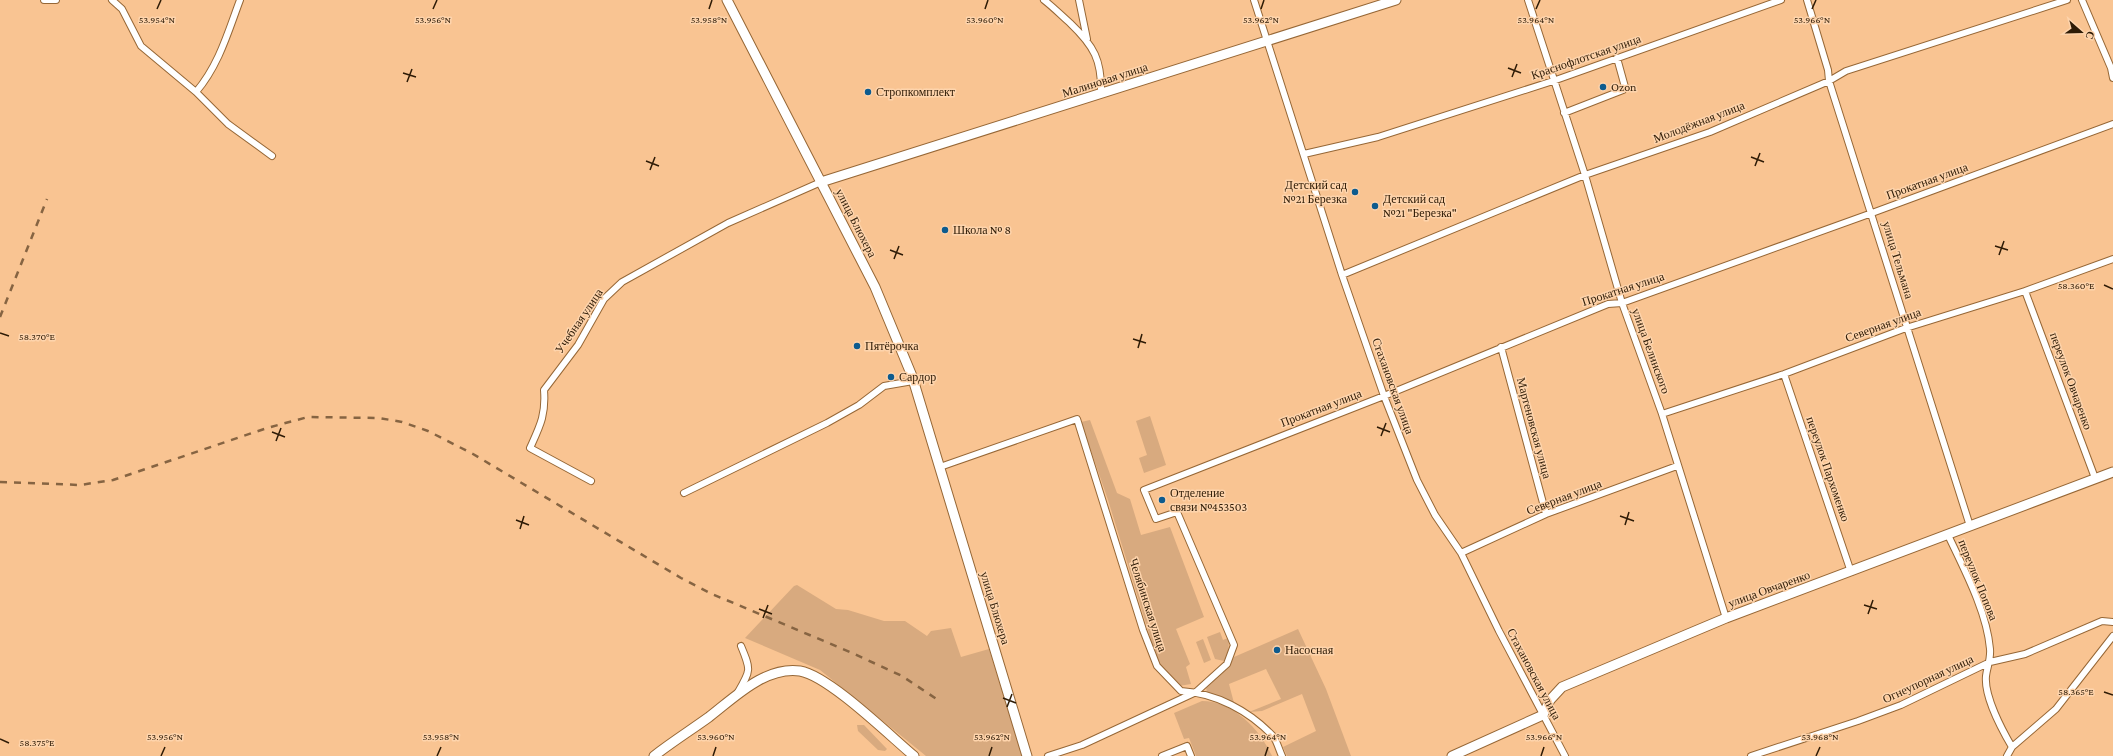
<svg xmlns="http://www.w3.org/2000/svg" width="2113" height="756" viewBox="0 0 2113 756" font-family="'Crimson Pro',serif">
<rect width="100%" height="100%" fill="#f9c492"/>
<path fill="#d8aa7f" d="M1150,416L1166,465L1144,473L1139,458L1147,455L1136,421Z
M1090,420L1117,493L1130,499L1141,535L1170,527L1204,617L1176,629L1190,664L1186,667L1191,684L1179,686L1158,663L1108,500L1081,422Z
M797,585L836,609L848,610L884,621H905L927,636L931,631L951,628L961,657L989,649L1022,756H926L820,670L745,638L794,586Z
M1298,629L1326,689L1351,756H1287L1283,747L1316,731L1302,694L1262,711L1249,712L1281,699L1266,669L1229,684L1234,703L1207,692L1206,688L1229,667L1234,657Z
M1220,632L1223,640L1228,638L1229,642L1228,652L1224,661L1215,659L1207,637Z
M1203,639L1211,660L1204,663L1196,642Z
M1202,701C1233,701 1260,729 1272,756H1196L1189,738L1184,739L1174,713Z
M857,725H864L887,749L885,751L878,750L858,731Z"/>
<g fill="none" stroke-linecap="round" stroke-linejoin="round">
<defs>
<path id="street" d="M44,0H56
M112,0L122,9L141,46L196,92C219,65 228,32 240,0
M1044,0C1053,7 1061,15 1070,23C1094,46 1102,60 1101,94
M1079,0L1087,39
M1254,0L1342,275L1384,396L1417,480L1435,515L1461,553L1499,631L1565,756
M1528,0L1585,175L1622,303L1662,414L1726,618
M1807,0L1828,70L1829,81L1970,526
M2082,0L2111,68L2113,78
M196,92L228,124L272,156
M1564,113L1623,90L1625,87L1617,58
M1304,154L1378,137L1553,81L1781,0
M1342,275L1585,175L1710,132L1829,81L1846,71L2067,0
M2025,291L2095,478
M1501,347L1546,514
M1784,374L1851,572
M1662,414L1784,374L1906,328L2025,291L2113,259
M940,467L1077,419L1143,630L1157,666L1181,691C1216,693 1249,711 1273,736C1277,741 1279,750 1282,756
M591,481L530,448C540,426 546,415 544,390L578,345L604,299L622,282L728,223L821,182
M684,493L827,423L859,405L884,386L913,381
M1948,535C1964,569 1987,612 1990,649C1991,659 1987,667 1986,676C1984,696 2002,730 2012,747
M1461,553L1546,514L1677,466
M738,692C751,670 751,670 741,646
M1048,756L1082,745L1196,692L1227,664L1234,645L1177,512L1156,519L1144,490L1384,396L1608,304L1622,303L1872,213L2113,124
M1162,756L1187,746L1191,756
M1751,756L1858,721L1901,705L1990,662L2025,654L2102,621L2113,622
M2007,756L2012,747L2056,709L2113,636"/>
<path id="secondary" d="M727,0L875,287L912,376L1027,756
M821,182L1396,0
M654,756C672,742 691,730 709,717C734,698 765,666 800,671C829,676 889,735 914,756
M1452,756L1543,715L1550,700L1562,687L1726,618L2113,472"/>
</defs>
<use href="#street" stroke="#966736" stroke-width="8"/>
<use href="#secondary" stroke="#966736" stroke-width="11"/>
<use href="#street" stroke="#fff" stroke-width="6"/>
<use href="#secondary" stroke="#fff" stroke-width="9"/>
<path stroke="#866442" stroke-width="2.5" stroke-dasharray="7 7" stroke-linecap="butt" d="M0,317L47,199
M0,482L80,485L113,480L267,428L308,417L379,418L402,422L428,431L473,454L681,578L712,594L850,652L902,676L938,700"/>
</g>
<path fill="none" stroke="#2e1b06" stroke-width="1.5" d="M157,9L161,0M433,9L437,0M709,9L712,0M985,9L988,0M1261,9L1264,0M1536,9L1540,0M1812,9L1816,0M1508,68L1521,73M403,73L416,77M1512,77L1517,64M407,82L412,69M1751,157L1764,162M646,161L659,166M1755,166L1760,153M650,170L655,157M1995,246L2008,250M890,250L903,255M1999,255L2004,241M894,259L899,246M2104,285L2113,289M0,333L9,336M1133,339L1146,343M1138,348L1142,334M1377,427L1390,432M272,432L285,437M1381,436L1386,423M276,441L281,428M1620,516L1634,521M516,520L529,525M1625,525L1629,512M520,529L524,516M1864,605L1877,609M759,609L772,614M1868,614L1873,600M763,618L768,605M2104,692L2113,695M1003,698L1016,703M1007,707L1012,694M0,739L9,743M161,756L165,747M437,756L441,747M713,756L716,747M989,756L992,747M1265,756L1268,747M1541,756L1544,747M1816,756L1820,747"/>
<g fill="#0d5b8e" stroke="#fed4ac" stroke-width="1.5">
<circle cx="1603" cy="87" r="4"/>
<circle cx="868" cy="92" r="4"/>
<circle cx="1355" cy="192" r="4"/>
<circle cx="1375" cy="206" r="4"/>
<circle cx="945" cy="230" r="4"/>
<circle cx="857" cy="346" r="4"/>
<circle cx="891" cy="377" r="4"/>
<circle cx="1162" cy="500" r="4"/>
<circle cx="1277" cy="650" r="4"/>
</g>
<g text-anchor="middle" stroke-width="3" stroke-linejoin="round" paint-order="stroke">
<g font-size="12" fill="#2e1b06" stroke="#fed4ac">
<text transform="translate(1586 57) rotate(-19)" y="4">Краснофлотская улица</text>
<text transform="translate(1105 80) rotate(-18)" y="4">Малиновая улица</text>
<text transform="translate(1699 122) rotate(-21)" y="4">Молодёжная улица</text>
<text transform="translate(1927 181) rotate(-20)" y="4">Прокатная улица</text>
<text transform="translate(856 223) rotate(63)" y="4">улица Блюхера</text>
<text transform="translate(1898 260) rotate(73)" y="4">улица Тельмана</text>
<text transform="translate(1623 289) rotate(-18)" y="4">Прокатная улица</text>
<text transform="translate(579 321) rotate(-56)" y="4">Учебная улица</text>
<text transform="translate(1883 325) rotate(-20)" y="4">Северная улица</text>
<text transform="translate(1651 351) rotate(70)" y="4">улица Белинского</text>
<text transform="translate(2071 381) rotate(70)" y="4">переулок Овчаренко</text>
<text transform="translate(1393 386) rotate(70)" y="4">Стахановская улица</text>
<text transform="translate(1321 408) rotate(-21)" y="4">Прокатная улица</text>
<text transform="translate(1534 428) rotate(75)" y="4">Мартеновская улица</text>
<text transform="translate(1828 469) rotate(71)" y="4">переулок Пархоменко</text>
<text transform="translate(1564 497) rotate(-21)" y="4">Северная улица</text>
<text transform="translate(1978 580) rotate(68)" y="4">переулок Попова</text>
<text transform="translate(1769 589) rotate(-20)" y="4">улица Овчаренко</text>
<text transform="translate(1148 605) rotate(72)" y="4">Челябинская улица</text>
<text transform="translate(995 608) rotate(73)" y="4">улица Блюхера</text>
<text transform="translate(1534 674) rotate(62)" y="4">Стахановская улица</text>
<text transform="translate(1928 679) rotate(-25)" y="4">Огнеупорная улица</text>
</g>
<g font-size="12" fill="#2e1b06" stroke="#fed4ac" text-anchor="start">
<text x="1611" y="91">Ozon</text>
<text x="876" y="96">Стропкомплект</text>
<text x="1347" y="189" text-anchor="end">Детский сад<tspan x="1347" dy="14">№21 Березка</tspan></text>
<text x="1383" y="203">Детский сад<tspan x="1383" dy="14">№21 "Березка"</tspan></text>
<text x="953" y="234">Школа № 8</text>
<text x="865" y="350">Пятёрочка</text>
<text x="899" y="381">Сардор</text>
<text x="1170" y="497">Отделение<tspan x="1170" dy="14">связи №453503</tspan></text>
<text x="1285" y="654">Насосная</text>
</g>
</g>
<g font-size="10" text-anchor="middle" fill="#2e1b06" stroke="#fed4ac" stroke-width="3" stroke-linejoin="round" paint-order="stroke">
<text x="433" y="23">53.956°N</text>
<text x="709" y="23">53.958°N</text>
<text x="985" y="23">53.960°N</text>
<text x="1261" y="23">53.962°N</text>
<text x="1536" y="23">53.964°N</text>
<text x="1812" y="23">53.966°N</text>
<text x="157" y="23">53.954°N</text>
<text x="2076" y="289">58.360°E</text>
<text x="37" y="340">58.370°E</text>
<text x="2076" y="695">58.365°E</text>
<text x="165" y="740">53.956°N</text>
<text x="441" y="740">53.958°N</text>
<text x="716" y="740">53.960°N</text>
<text x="992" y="740">53.962°N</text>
<text x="1268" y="740">53.964°N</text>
<text x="1544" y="740">53.966°N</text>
<text x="1820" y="740">53.968°N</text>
<text x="37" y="746">58.375°E</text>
</g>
<g transform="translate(2081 32) rotate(110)" stroke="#fed4ac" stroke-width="3" paint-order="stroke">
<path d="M0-3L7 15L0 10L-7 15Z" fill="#2e1b06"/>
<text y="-6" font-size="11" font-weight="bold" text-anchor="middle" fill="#2e1b06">С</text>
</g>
</svg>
